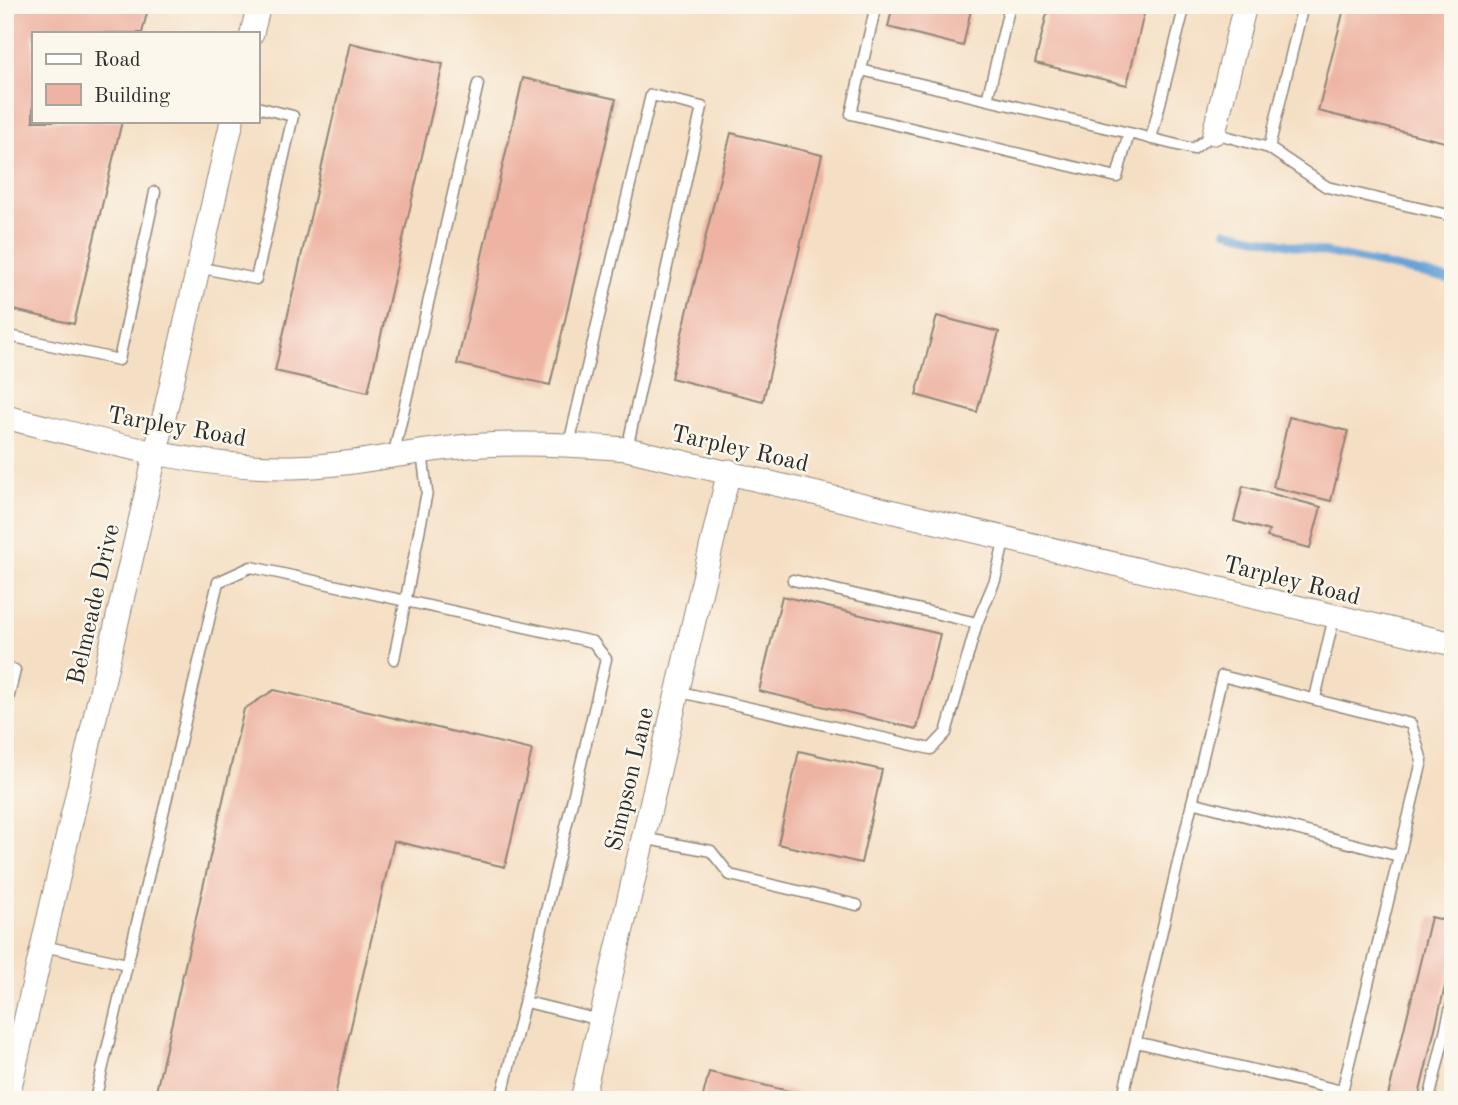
<svg xmlns="http://www.w3.org/2000/svg" width="1458" height="1105" viewBox="0 0 1458 1105" font-family="'Old Standard TT',serif">
<rect width="100%" height="100%" fill="#fbf7ec"/>
<filter id="ink" filterUnits="userSpaceOnUse"><feTurbulence type="fractalNoise" baseFrequency=".0143" numOctaves="2"/><feDisplacementMap in="SourceGraphic" scale="14" xChannelSelector="R" yChannelSelector="G"/><feConvolveMatrix kernelMatrix="1 2 1 2 8 2 1 2 1" color-interpolation-filters="sRGB"/></filter>
<filter id="wash" filterUnits="userSpaceOnUse"><feTurbulence type="fractalNoise" baseFrequency=".00686" numOctaves="4" result="noise"/><feDisplacementMap in="SourceGraphic" scale="28" xChannelSelector="R" yChannelSelector="G"/><feGaussianBlur stdDeviation="1.57" result="paint"/><feColorMatrix in="noise" values="0 0 0 0 0 0 0 0 0 0 0 0 0 0 0 0 0 1.4 0 .05"/><feComposite in="paint" operator="in"/></filter>
<g filter="url(#wash)">
<rect width="100%" height="100%" fill="#f5dfc4"/>
<g fill="none" stroke-linecap="round" stroke-linejoin="round">
<path stroke="#66a2d7" stroke-width="8" d="M1226,231L1453,280"/>
</g>
<g id="blocks">
<path fill="#eeb3a3" d="M5,5H149L142,33H33V121H122L74,324L5,308Z
M893,5H972L963,46L888,27Z
M1049,5H1146L1127,85L1035,63Z
M1345,5H1453V144L1318,111Z
M350,43L443,64L368,392L275,371Z
M523,78L616,99L550,385L457,364Z
M731,133L822,155L763,401L671,378Z
M937,316L999,332L977,412L916,395Z
M1289,417L1348,431L1331,501L1273,487Z
M1243,486L1321,507L1310,548L1267,537L1269,531L1234,521Z
M782,596L940,634L917,729L759,691Z
M274,690L532,750L505,867L394,841L334,1100H154L244,709Z
M799,751L882,770L861,863L778,844Z
M1431,917L1453,922V953L1418,1100H1387Z
M709,1072L822,1099V1100H702Z"/>
</g>
</g>
<g filter="url(#ink)">
<use href="#blocks" fill-opacity="0" stroke="#908578" stroke-width="2"/>
<g fill="none" stroke-linecap="round" stroke-linejoin="round">
<defs>
<path id="lane" d="M876,5L851,114L1117,177L1129,133L1193,149L1214,133L1269,148L1327,187L1453,216
M861,70L1129,133
M987,100L1010,5
M1151,139L1185,5
M1269,148L1303,5
M198,267L256,279L293,116L257,107
M5,335L119,360L155,192
M569,444L651,95L702,107L627,449
M393,457L478,84
M793,580L977,623
M394,659L427,492L422,452
M5,668L15,670L5,712
M676,691L931,749L946,733L977,623L995,580L1005,538
M1315,698L1334,617
M1192,802L1399,856
M642,838L711,851L730,875L857,905
M43,946L127,964
M526,1002L600,1020
M1136,1042L1342,1091
M95,1100L218,582L251,567L593,642L606,659L501,1100
M1122,1100L1222,676L1411,724L1422,761L1340,1100
M1429,1100L1453,998"/>
<path id="street" d="M252,33L259,5
M1214,133L1245,5
M5,417C100,440 195,469 293,467C357,466 420,448 483,445C532,442 579,445 627,449L1453,644
M7,1100L232,121
M582,1100L729,471"/>
</defs>
<use href="#lane" stroke="#908578" stroke-width="13"/>
<use href="#street" stroke="#908578" stroke-width="25"/>
<use href="#lane" stroke="#fff" stroke-width="10"/>
<use href="#street" stroke="#fff" stroke-width="23"/>
</g>
</g>
<g text-anchor="middle" stroke-width="5" stroke-linejoin="round" paint-order="stroke">
<g font-size="24" fill="#2b2b2b" stroke="#fbf7ec">
<text transform="translate(177 426) rotate(10)" y="8">Tarpley Road</text>
<text transform="translate(740 448) rotate(13)" y="8">Tarpley Road</text>
<text transform="translate(1292 580) rotate(14)" y="8">Tarpley Road</text>
<text transform="translate(93 604) rotate(-77)" y="8">Belmeade Drive</text>
<text transform="translate(629 779) rotate(-77)" y="8">Simpson Lane</text>
</g>
</g>
<rect width="1458" height="1105" fill="none" stroke="#fbf7ec" stroke-width="28"/>
<rect x="32" y="32" width="228" height="91" fill="#fbf7ec" stroke="#a8a59f" stroke-width="2"/>
<rect x="46" y="54" width="35" height="10" fill="#ffffff" stroke="#a8a59f" stroke-width="2"/>
<text x="94" y="66" font-size="21" fill="#2b2b2b">Road</text>
<rect x="46" y="84" width="35" height="21" fill="#eeb3a3" stroke="#a8a59f" stroke-width="2"/>
<text x="94" y="102" font-size="21" fill="#2b2b2b">Building</text>
</svg>
